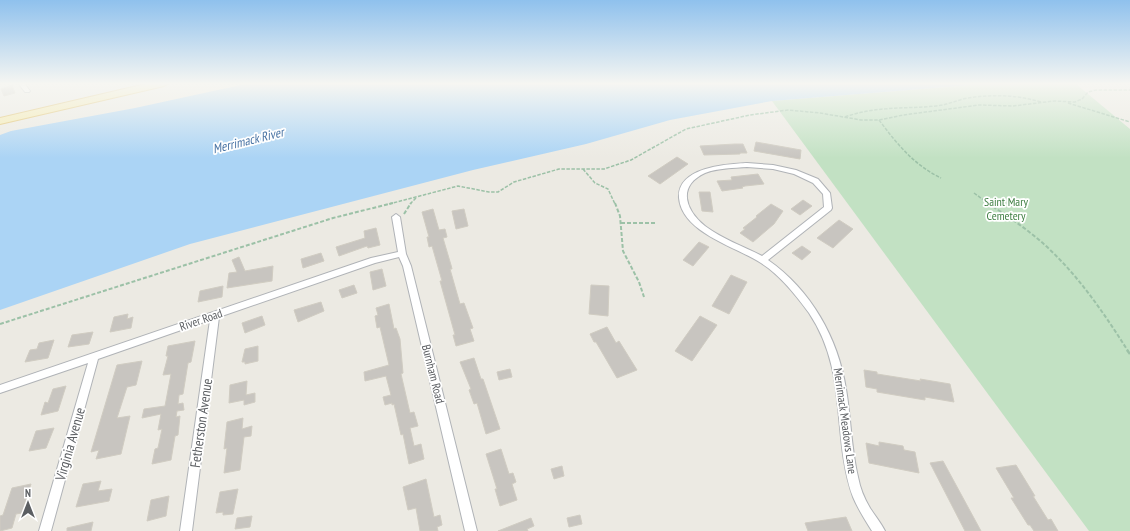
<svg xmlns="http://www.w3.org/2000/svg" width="1130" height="531" viewBox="0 0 1130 531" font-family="'PT Sans Narrow',sans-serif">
<rect width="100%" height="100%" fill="#eceae3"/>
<path fill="#c2e1c3" d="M1076,84L1130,129V531H1089L772,101L971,85Z"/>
<path fill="#abd4f5" d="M250,83H1082L971,85L772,101L670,120L586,144L473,170L190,244L0,310V135L11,131L135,108Z"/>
<path fill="#c8c5c0" stroke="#d0ccc2" d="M12,85L15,93L4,96L1,89Z
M756,142L801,150L800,159L754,151Z
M735,144H743L747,153H740V154L704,155L700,146Z
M677,157L688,164L660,184L648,176Z
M758,174L764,184L745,186L742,187L743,188L722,191L717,181L732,180L731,177Z
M699,192H710L713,212L702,211Z
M803,200L812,206L800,215L791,209Z
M771,204L783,211L774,224L753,242L740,233L745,229L743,228L757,217L756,216Z
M433,209L439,230L445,229L447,237L443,238L451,265L452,269H450L460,304L464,303L473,328L470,329L474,341L456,346L453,335H455L440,281H442L432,246L429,247L427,237H429L422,212Z
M464,209L468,226L456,229L452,211Z
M839,220L853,229L833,248L817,238Z
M376,228L380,245L368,248L367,246L339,256L336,247L365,238L364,231Z
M699,242L709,247L693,266L683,260Z
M802,246L811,252L802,260L792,253Z
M321,253L324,261L303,268L301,259Z
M239,257L245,271L273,266L272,281L227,288L229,273L237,272L232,260Z
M382,269L386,286L373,290L370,272Z
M731,275L747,282L729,314L712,306Z
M354,285L357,293L342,298L339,290Z
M591,285L609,286L608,316L589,314Z
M223,286L222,297L198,302L200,291Z
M321,302L324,311L298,322L294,310Z
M389,304L394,329L396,328L400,339L403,373L401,374L410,413L414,412L418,426L410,428L414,446L421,444L424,459L409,464L403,434L401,435L394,404L392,405V403L385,405L383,397L391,395L386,376L365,381L364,372L389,365L380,327L377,328L375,316L378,315L376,308Z
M128,314L127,319L133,317L131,328L110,332L114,317Z
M262,316L265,325L245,333L242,323Z
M700,316L717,325L692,361L675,351Z
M607,327L616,343L619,341L637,370L617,378L596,342H594L590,334Z
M93,332L89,344L68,347L72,335Z
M54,340L48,358L25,362L30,350L37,349L39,343Z
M195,341L191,362L188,363L183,394L179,395L178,404L183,403L184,410L177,411L176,417L180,416L178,435L175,436L171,460L152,464L155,449L158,448L162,429L158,430L161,414L142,418L144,409L165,406L171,374L163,375L168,356H166L168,346Z
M258,346V361L245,364V362H242L245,349Z
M474,358L481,379H483L500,429L486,434L477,403L474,404L469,390L471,389L460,362Z
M142,361L136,385L127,387L117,418L130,416L121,454L96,459L99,450L91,452L117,365Z
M510,369L512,377L499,380L497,372Z
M864,370L877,372V374L921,381L920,379L950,384L954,402L925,397V400L877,392V389L866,387Z
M247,381L246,395L255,393V402L244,405V400L229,403L230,385Z
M66,386L58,411L41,415L45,402L48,403L53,389Z
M243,418L242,429L252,426L251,436L244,437L240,470L224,473L227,448L224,449L227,422Z
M54,428L46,448L29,451L36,431Z
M879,442L903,446L904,450L915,452L919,473L869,463L866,443L879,446Z
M501,449L509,474L513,473L516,482L512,484L517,500L500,506L495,489H497L486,454Z
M943,461L981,531H965L930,463Z
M1016,465L1035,496H1033L1048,520L1051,519L1058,531H1034L1030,525H1028L1011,498H1014L996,468Z
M562,466L564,476L554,479L551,469Z
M426,479L434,517L440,515L442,525L437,527L438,531H420L416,508L408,510L403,487Z
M101,481L98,491L112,489L109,501L76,507L83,484Z
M31,484L22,513L16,514L12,528L0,531V516L3,515L12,488Z
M238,489L233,514L223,515V512L216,513L220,492Z
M169,496L166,516L147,521L151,500Z
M580,515L582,524L569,527L567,518Z
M252,516L250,527L235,529L237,518Z
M846,517L852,531H808L805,523Z
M531,518L534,526L527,529L528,531H498Z
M93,522L91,531H67V528Z"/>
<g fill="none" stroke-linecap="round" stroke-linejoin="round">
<defs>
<path id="street" d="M18,83H24L30,91L29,92H25Z
M747,163L773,165L796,170L818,179L830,193L832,208L831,210L768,260C811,290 838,338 846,389C851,418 851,448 858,477C860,488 864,498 870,508C875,516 881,523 885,531H872C865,520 858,509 853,497C831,435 849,373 809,313C796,295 780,275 761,263C737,247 682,233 679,198C677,167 727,164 747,163ZM747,167L773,169L794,174L813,183L823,194L824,207L762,256C743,246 722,239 705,226C685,210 677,186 705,173C718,168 734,168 747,167Z
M396,214L400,217L406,254L411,266L477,531H465L403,266L399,257L375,263L219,317L192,531H180L210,320L98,359L51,531H39L88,363L0,393V385L371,258L398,252L392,217Z"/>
<path id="primary" d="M150,83H169L164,86L0,124V118Z"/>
</defs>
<use href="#street" stroke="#b0b3b7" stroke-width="2"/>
<use href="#primary" stroke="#e0c068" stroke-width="2"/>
<path stroke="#9cc1a7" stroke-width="1.5" stroke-dasharray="3.5 1.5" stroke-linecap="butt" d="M1068,103L1130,122
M845,117C875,106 905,109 936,106C947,105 957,100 968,98C993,94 1017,95 1041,102
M879,120C897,144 914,165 941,178
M583,169L595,183L608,189L615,204
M974,193L989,204
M389,204L458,186L489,192H498L514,182L559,169H604L631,160L686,129L750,115L788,110L820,113L861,120H879L903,115L979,105L1013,106L1054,101L1075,102L1082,99L1088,92L1096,90H1130
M410,204L416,198"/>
<path stroke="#9cc1a7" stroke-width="2" stroke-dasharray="4 2" stroke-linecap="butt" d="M615,203L620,216L623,251L639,282L644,297
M988,203C1001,212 1015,221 1028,231C1070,263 1100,307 1128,351
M404,214L411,203
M621,223H656
M0,324L333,218L393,203"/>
<path stroke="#9cc1a7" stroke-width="2.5" stroke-dasharray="5 2.5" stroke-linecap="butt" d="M1127,350L1130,354"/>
<use href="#street" fill="#fff" fill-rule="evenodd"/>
<use href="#primary" fill="#f5ebaf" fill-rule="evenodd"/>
</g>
<linearGradient id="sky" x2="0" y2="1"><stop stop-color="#8fc1ed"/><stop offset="0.53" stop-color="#f6f6f2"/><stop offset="1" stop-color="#f6f6f2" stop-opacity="0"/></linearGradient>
<rect width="1130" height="158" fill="url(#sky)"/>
<g text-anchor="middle" stroke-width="3.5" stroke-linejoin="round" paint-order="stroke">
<g font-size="12" fill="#3e7e42" stroke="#fff">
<text x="1006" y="206">Saint Mary<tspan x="1006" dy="14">Cemetery</tspan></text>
</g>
<g font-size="12" fill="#5b5e62" stroke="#fff">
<text transform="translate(201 320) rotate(-19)" y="4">River Road</text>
<text transform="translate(433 374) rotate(76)" y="4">Burnham Road</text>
<text transform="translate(845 421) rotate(82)" y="4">Merrimack Meadows Lane</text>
</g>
<g font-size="13" font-style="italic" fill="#4b75a5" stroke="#fff">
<text transform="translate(248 140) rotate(-14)" y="5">Merrimack River</text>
</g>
<g font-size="14" fill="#5b5e62" stroke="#fff">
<text transform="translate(201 423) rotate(-82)" y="5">Fetherston Avenue</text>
<text transform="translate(70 444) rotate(-74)" y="5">Virginia Avenue</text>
</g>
</g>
<g transform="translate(28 503)" stroke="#ffffff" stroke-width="3" paint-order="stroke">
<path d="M0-3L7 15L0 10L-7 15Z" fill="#5b5e62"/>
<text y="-6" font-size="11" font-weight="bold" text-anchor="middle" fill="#5b5e62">N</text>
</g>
</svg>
